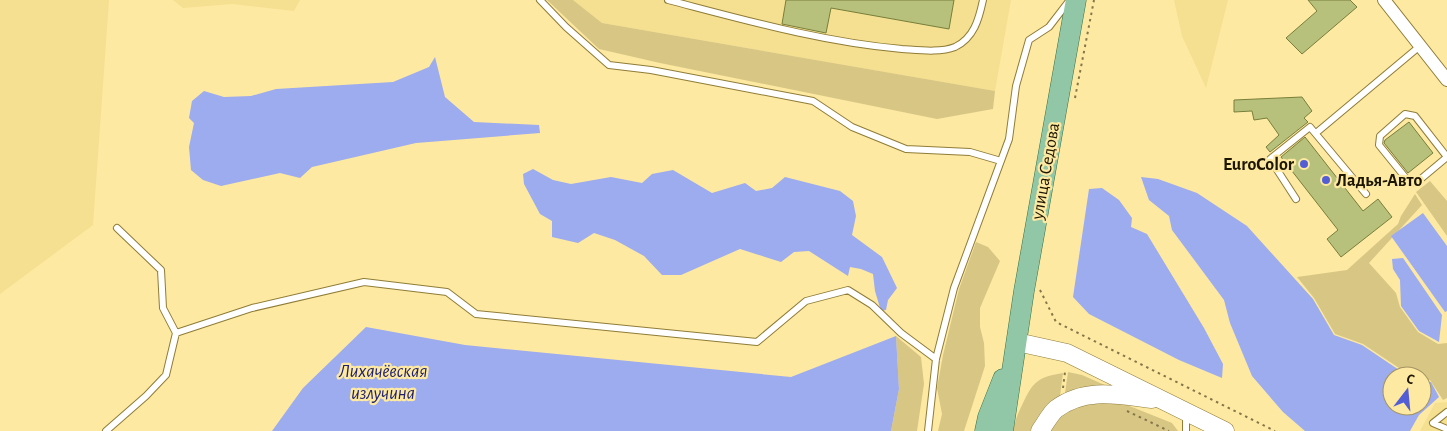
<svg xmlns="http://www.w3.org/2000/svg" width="1447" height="431" viewBox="0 0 1447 431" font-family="'Alegreya Sans',sans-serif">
<rect width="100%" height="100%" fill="#fde9a2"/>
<path fill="#f5df90" d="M0,0H109L93,225L0,294Z
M173,0H300L294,11L232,4L183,8Z
M573,0H1011L995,91L602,23Z
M1174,0H1228L1206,88L1182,36Z
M1447,402V431H1420L1435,403Z"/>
<path fill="#d8c684" d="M547,0H573L602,23L995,91L993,109L937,119L660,63L599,49Z
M1430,181L1447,201V236L1416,192Z
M1415,194L1422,205L1369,263L1396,293L1400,307L1418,332L1438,344L1447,343V398L1443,400L1430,380H1422V376H1411L1363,344L1335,334L1314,298L1297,277L1347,270L1398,224L1401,216Z
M976,242L988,247L1000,261L980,308V327L984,343L985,366L964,431H938L942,414L937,388L943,355L959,289Z
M896,336L921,357L924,384L917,431H891L899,389Z
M1068,372L1082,375L1107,386L1080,388L1065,393Z
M1063,373L1060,396C1045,405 1037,416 1030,431H1013C1015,420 1019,411 1024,401C1034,380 1040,377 1063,373Z
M1098,401L1127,405L1172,423L1178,431H1045L1061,410Z"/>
<path fill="#9dabef" d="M435,57L445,97L474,122L539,125L540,133L416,143L312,167L300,178L280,173L221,186L203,180L191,170L189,147L194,123L189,118L192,101L204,91L224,97L251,96L276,89L393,82L429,67Z
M533,169L553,180L571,184L611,177L642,183L652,174L673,170L712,193L745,183L756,191L772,188L785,177L840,191L853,201L856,216L852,235L882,257L897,288L888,300L886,310L881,311L875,291L873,274L861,269L850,267L848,276L809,251L794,252L781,262L740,249L681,275H662L644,256L615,240L594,233L578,243L552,237V221L540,214L524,184L523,174Z
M1141,177L1158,179L1197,193L1247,226L1313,299L1334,335L1362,345L1408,376H1392V406H1422V383L1431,382L1439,397L1419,415L1410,431H1305L1283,412L1252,376L1230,323L1224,300L1172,230L1169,216L1149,200Z
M1102,188L1119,200L1132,218L1131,227L1147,234L1204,328L1223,364L1222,378L1179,360L1089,314L1073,297L1089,189Z
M1423,213L1447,246V311L1445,312L1391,236Z
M1403,258L1442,315L1439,342L1419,331L1401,306L1400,280L1393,269L1392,259Z
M366,327L465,345L791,377L896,336L899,389L891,431H272L303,388Z"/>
<path fill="#b8c17b" stroke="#777f3b" d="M786,0H954L949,29L831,8L826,33L782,24Z
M1308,0H1350L1357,7L1302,54L1286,38L1317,11Z
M1302,97L1312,111L1304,118L1308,122L1270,152L1266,147L1279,135L1267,118L1254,120L1252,111L1234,112V100Z
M1409,122L1433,153L1408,173L1384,143L1385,140Z
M1305,137L1363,211L1378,199L1392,217L1341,257L1327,239L1338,230L1281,157Z"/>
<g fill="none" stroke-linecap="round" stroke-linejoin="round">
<defs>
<path id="service" d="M540,0L566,27L609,65L651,70L813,101L852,127L906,149L970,152L1001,161
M668,0C745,20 822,42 902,49C918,50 940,53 955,47C974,38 979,19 983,0
M1316,133L1420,46
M1447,157L1415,116L1405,114L1380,136L1379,145L1409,182L1416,183L1447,157
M1296,199L1270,159L1310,127L1366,194
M117,228L161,270L163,308L176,333
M1447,412L1433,423L1447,429
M1186,415V431
M106,431L146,396L166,375L176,333L252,308L364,282L447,292L476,314L757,342L806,301L848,290L872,305L901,333L936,359
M928,431L936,359L954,288L1009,139L1016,86L1029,40L1049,27L1069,1"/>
<path id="minor" d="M1384,0L1447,80"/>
<path id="secondary" d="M1017,342L1067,353L1225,431
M1040,431C1045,424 1050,414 1056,409C1085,387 1119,395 1152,399"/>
<path id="primary" d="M985,431L988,417L1003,379
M1003,431L1024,291L1076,0"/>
</defs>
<use href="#service" stroke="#8f7c37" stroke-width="8"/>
<use href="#minor" stroke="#8f7c37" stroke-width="14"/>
<use href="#secondary" stroke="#8f7c37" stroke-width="19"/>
<use href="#primary" stroke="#397046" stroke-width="21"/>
<path stroke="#83764a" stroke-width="2" stroke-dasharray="2.5 4" stroke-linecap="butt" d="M1075,98L1094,0
M1040,290L1056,322L1275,431
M1063,388L1065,372
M1127,411L1169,431"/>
<use href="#service" stroke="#fff" stroke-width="6"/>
<use href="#minor" stroke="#fff" stroke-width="12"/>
<use href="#secondary" stroke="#fff" stroke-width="18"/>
<use href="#primary" stroke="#91c7a6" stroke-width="20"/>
</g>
<g fill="#535ed5" stroke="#fde9a2" stroke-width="2">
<circle cx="1304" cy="164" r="5"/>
<circle cx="1326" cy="180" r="5"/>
</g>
<g text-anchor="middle" stroke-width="4.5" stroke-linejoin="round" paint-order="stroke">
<g font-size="18" font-weight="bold" fill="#1c1500" stroke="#fde9a2" text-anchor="end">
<text x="1294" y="170">EuroColor</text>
<text x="1336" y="186" text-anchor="start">Ладья-Авто</text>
</g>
<g font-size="18" fill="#1c1500" stroke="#fde9a2">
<text transform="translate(1045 171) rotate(-80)" y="6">улица Седова</text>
</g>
<g font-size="19" font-style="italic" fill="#1f216d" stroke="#fde9a2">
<text x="383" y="377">Лихачёвская<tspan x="383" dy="22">излучина</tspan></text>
</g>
</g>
<g transform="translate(1407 391) rotate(16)"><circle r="24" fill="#fde9a2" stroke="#a39461"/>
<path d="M0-4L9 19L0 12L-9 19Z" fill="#535ed5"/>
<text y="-8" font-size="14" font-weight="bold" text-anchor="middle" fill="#1c1500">С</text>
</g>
</svg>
